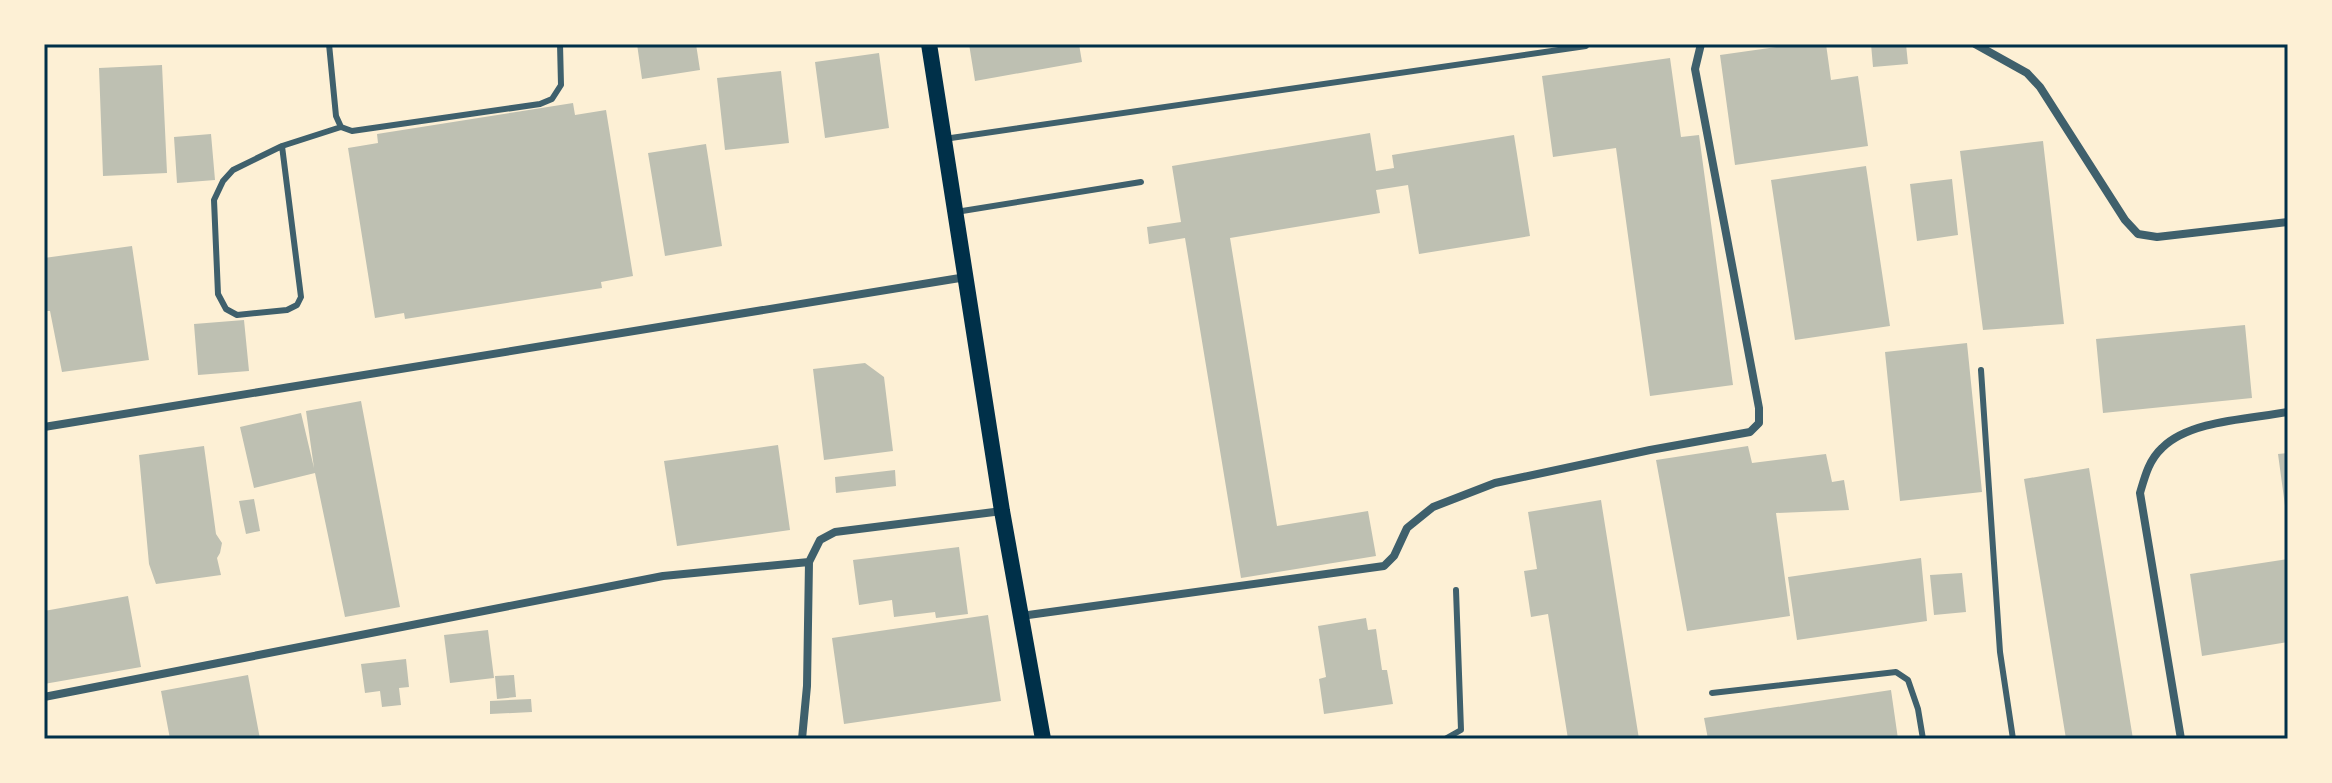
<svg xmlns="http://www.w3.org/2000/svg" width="2332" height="783" viewBox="0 0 2332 783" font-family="'Source Sans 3',sans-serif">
<rect width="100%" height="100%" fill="#fdf0d5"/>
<path fill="#bec0b2" d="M637,44H696L700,70L642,79Z
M969,44H1079L1082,62L975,81Z
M1797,44H1826L1831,80L1858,76L1868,146L1735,165L1720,55Z
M1871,44H1906L1908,64L1873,67Z
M879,53L889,128L825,138L815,62Z
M1670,58L1681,137L1699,135L1733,385L1650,396L1616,148L1553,157L1542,76Z
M162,65L167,173L103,176L99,68Z
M781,71L789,143L725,150L717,78Z
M573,103L575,115L606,110L633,276L601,282L602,288L405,319L404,313L375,318L348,148L378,143L377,134Z
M1370,133L1376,171L1394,168L1392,155L1514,135L1530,236L1419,254L1408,185L1376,190L1380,213L1230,238L1277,526L1368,511L1376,556L1241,578L1185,238L1149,244L1147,227L1181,222L1172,166Z
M211,134L215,180L177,183L174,137Z
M2043,141L2064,324L1983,330L1960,151Z
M706,144L722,246L665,256L648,153Z
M1866,166L1890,326L1795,340L1771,180Z
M1952,179L1958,235L1917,241L1910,184Z
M132,246L149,360L62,372L50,311H44V258Z
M244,320L249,371L198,375L194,324Z
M2245,325L2252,398L2103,413L2096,339Z
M1967,343L1982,492L1900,501L1885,352Z
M865,363L884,377L893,451L824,460L813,369Z
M361,401L400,607L345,617L315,473L254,488L240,427L301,413L314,468L306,411Z
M778,445L790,530L677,546L664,461Z
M204,446L216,534L222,543L220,553L217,558L221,575L156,584L149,564L139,455Z
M1748,446L1752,463L1826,454L1832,482L1844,480L1849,510L1776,513L1790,616L1687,631L1656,460Z
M2288,453V513H2286L2278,454Z
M2089,468L2133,739H2066L2024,479Z
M895,470L896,486L836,493L835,477Z
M254,499L260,531L246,534L239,501Z
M1601,500L1639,739H1568L1548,614L1531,617L1524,571L1537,569L1528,512Z
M959,547L968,614L936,618L935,612L894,617L892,600L859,605L853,560Z
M1921,558L1927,621L1797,640L1788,577Z
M2288,559V642L2202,656L2190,574Z
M1962,573L1966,612L1934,615L1930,575Z
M128,596L141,667L44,684V611Z
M988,615L1001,701L844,724L832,638Z
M1366,618L1368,630L1376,629L1382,670H1387L1393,704L1324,714L1319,679L1326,677L1318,626Z
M488,630L494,678L450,683L444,635Z
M406,659L409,687L399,688L401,705L382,707L380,691L365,693L361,664Z
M248,675L260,739H170L161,691Z
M514,675L516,697L497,699L495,676Z
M1891,690L1898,739H1708L1704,718Z
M531,699L532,712L490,714V701Z"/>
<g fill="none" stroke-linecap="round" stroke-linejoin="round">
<path stroke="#3f606c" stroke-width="6" d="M329,44L336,116L341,127L352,131L540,104L552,99L561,85L560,44
M944,139L1586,46
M282,146L301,297L297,305L287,310L237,315L226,309L218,294L214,200L223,181L233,170L282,146L341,127
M956,212L1141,182
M1981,370L2000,652L2013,739
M1712,693L1896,672L1908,680L1918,709L1923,739
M1445,739L1461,730L1456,590"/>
<path stroke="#3f606c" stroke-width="8" d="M1975,44L2027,73L2040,87L2125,220L2138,234L2157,237L2288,222
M44,427L966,277
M1021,616L1384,566L1394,556L1407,528L1433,507L1495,483L1650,450L1750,432L1759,423V408L1695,69L1701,44
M44,697L663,576L809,562L820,540L835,532L1002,511
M802,739L807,686L809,562
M2181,739L2140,493C2145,476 2149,460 2162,448C2190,420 2251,419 2288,412"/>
<path stroke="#003049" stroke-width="16" d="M929,44L1002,511L1043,739"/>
</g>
<rect width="2332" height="783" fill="none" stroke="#fdf0d5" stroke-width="92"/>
<rect x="46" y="46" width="2240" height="691" fill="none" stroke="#003049" stroke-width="3"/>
</svg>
